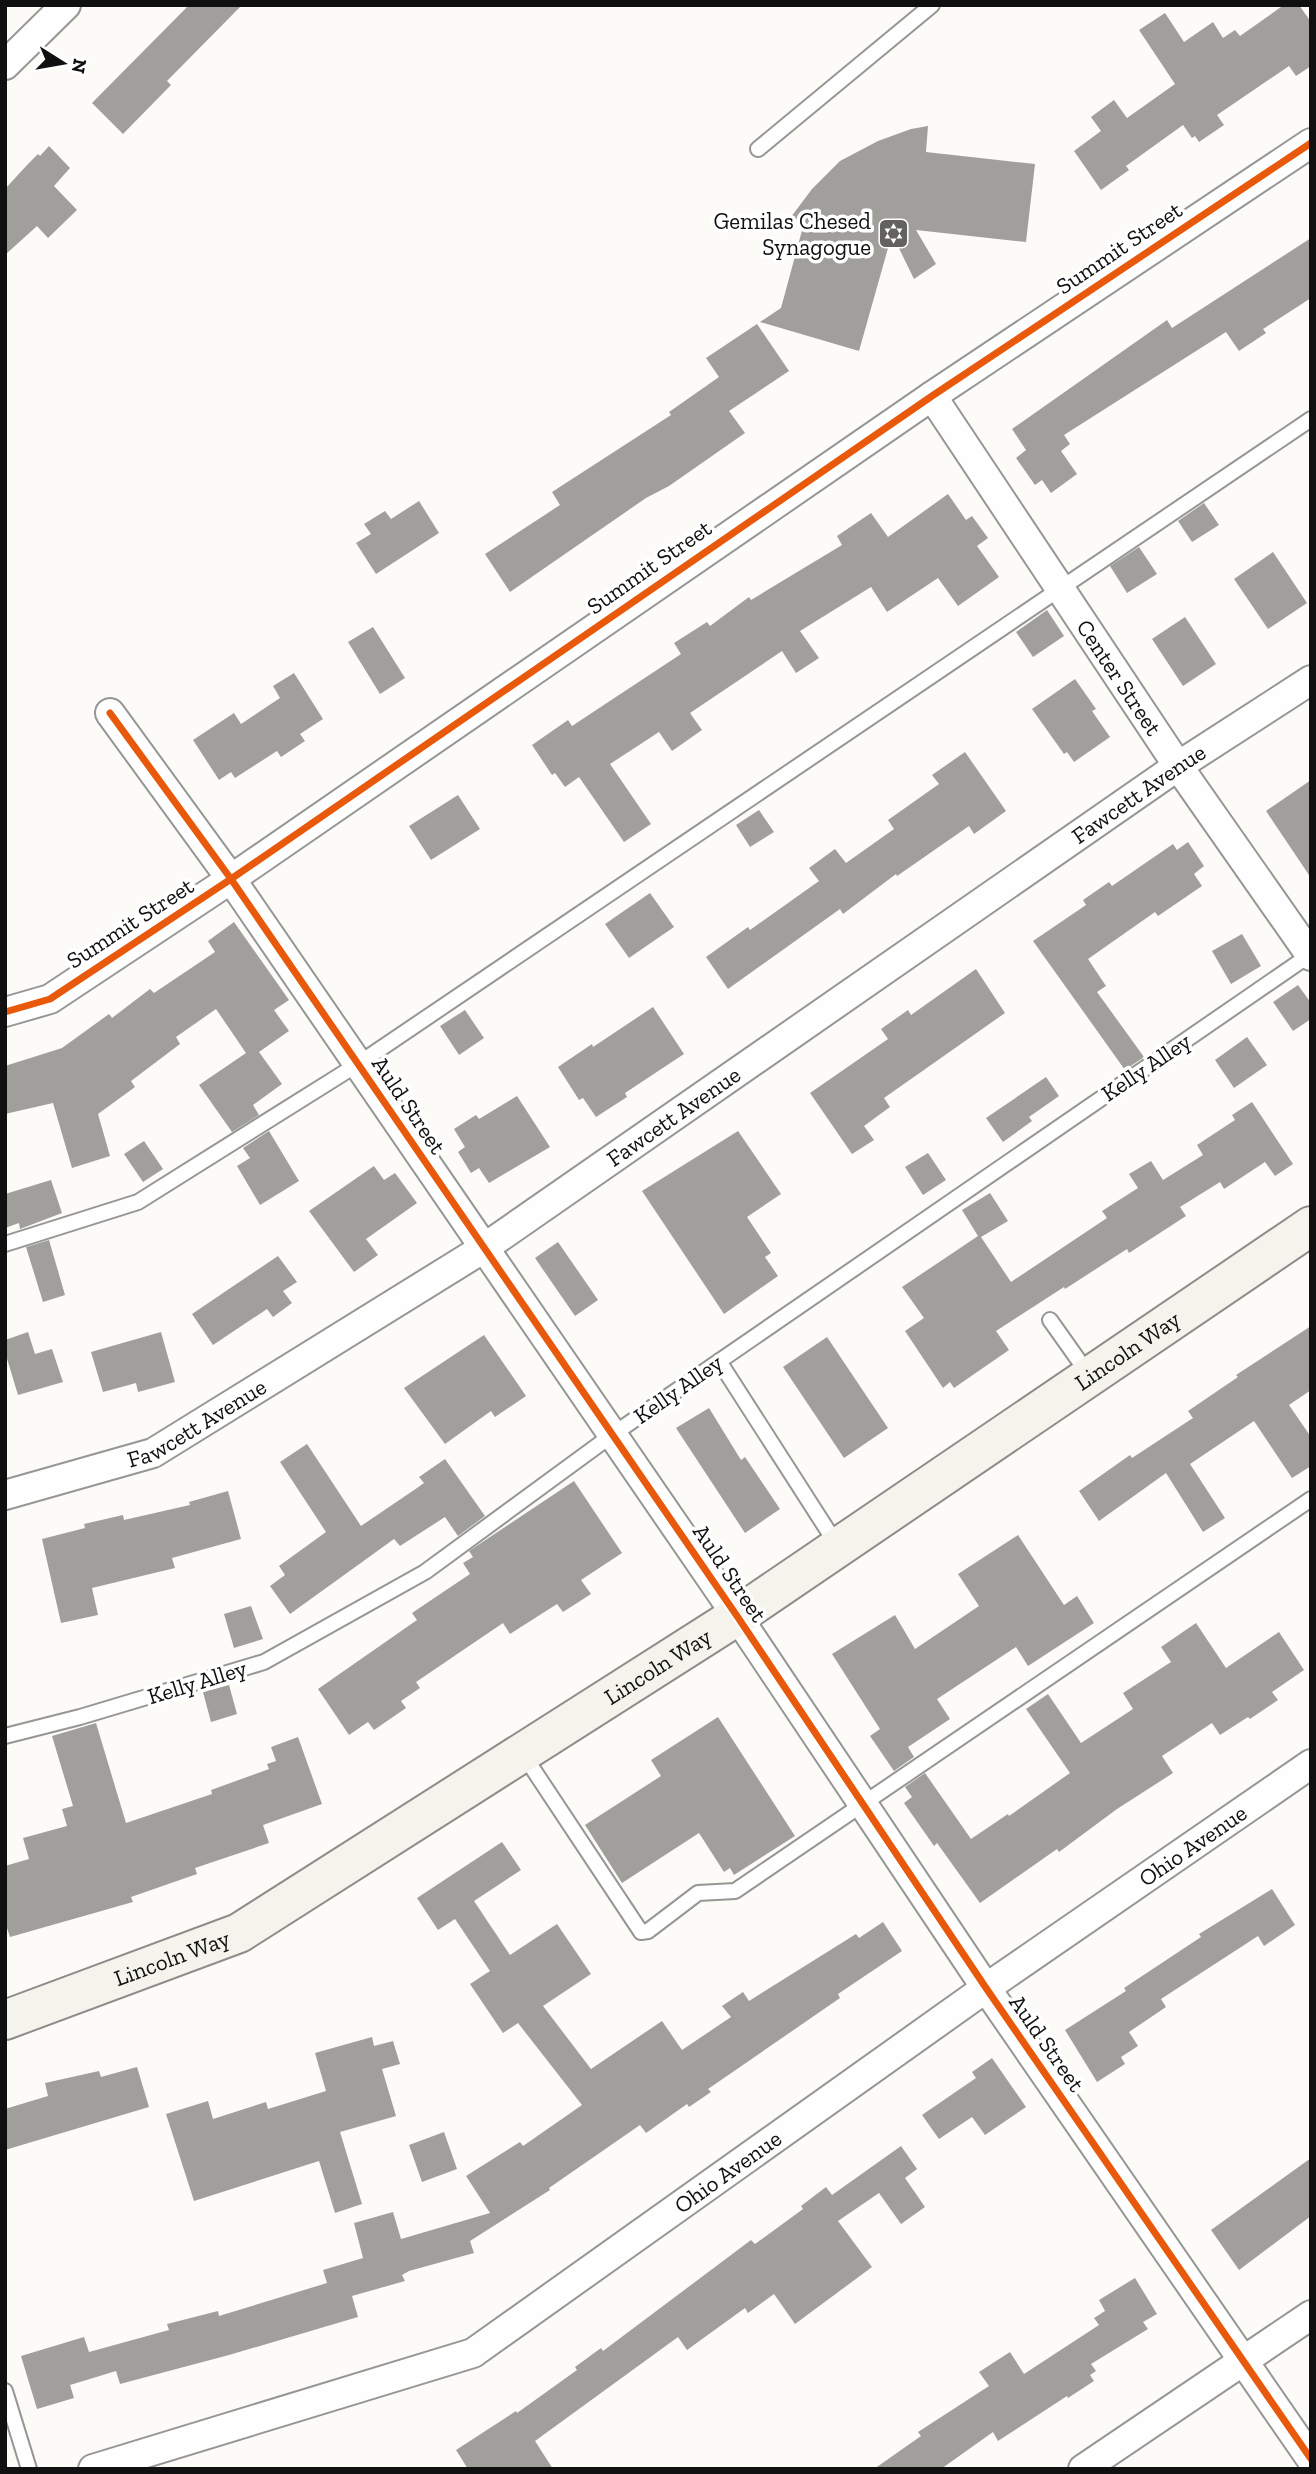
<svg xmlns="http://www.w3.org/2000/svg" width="1316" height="2474" viewBox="0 0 1316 2474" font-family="'Zilla Slab',serif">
<rect width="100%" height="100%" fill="#fcfbf7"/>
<path fill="#a09f9c" d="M189,5H242L167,81L171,85L123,134L92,103Z
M1284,5H1299L1311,22V66L1296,76L1289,66L1217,115L1224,125L1199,142L1195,136L1192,138L1183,125L1126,166L1129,170L1101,190L1074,151L1101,131L1091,117L1114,100L1127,118L1175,84L1139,30L1165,13L1184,42L1213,22L1223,38L1235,30L1240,36Z
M928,126L926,152L1035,164L1026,242L916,230L936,264L914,279L892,234L859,351L760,322L781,308L804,223L791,217L812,189L840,161L878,141L911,129Z
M49,146L70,168L54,186L77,210L48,238L37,226L5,255V189L28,164L38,154L40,156Z
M1311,238V298L1263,329L1266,333L1239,351L1226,332L1064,435L1070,444L1061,451L1077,474L1051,493L1042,480L1035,485L1016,458L1026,450L1012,429L1167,320L1172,328Z
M757,324L789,371L729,411L745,433L669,486L646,498L510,592L485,554L560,505L552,492L671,415L669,412L719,377L706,358Z
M948,494L966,520L972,516L988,538L977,546L999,577L958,606L938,578L887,612L871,587L800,631L819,658L796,673L782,651L690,713L702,730L672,751L659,732L610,764L651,824L624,842L579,777L565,787L555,773L552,775L532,745L568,720L572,726L681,654L674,643L707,622L710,626L749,597L751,600L842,545L837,536L871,513L888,537Z
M419,501L439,533L376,574L356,543L371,534L364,524L385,511L391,519Z
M1204,503L1219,525L1192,542L1178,521Z
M1139,547L1157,574L1127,593L1110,566Z
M1273,552L1307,603L1268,629L1234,579Z
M1047,610L1064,636L1033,657L1016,632Z
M1185,617L1216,664L1183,686L1152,639Z
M373,627L405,678L380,694L348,642Z
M294,673L323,719L300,734L305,741L281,757L277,751L235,778L231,772L219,780L193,740L234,713L241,724L280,698L273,686Z
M1075,679L1096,709L1092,711L1110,737L1074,762L1067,752L1064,754L1032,709Z
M965,752L1006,811L974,834L969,826L897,876L896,874L843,914L840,909L728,989L706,957L748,927L750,930L819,881L809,868L835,849L846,863L894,829L888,820L939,784L932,775Z
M1311,780V878L1266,811Z
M458,795L480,829L431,860L409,826Z
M759,810L774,832L750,847L736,825Z
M1188,842L1204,866L1194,874L1202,886L1158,916L1155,912L1088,959L1106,986L1097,992L1144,1057L1125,1070L1033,941L1086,905L1083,900L1109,882L1112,886L1173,844L1177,850Z
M650,893L674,927L629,958L605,924Z
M234,922L289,1000L274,1010L289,1031L259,1052L282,1084L253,1105L259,1115L232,1132L199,1085L246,1053L216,1009L176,1037L180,1044L131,1081L135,1087L98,1114L110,1156L72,1168L53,1103L5,1114V1066L62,1048L109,1014L112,1018L150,989L154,993L215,952L208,941Z
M1242,934L1261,966L1231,984L1212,951Z
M976,969L1005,1013L884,1098L890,1107L864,1126L874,1140L852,1154L810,1093L888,1039L881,1029L908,1010L911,1015Z
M1298,985L1311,1003V1019L1293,1031L1273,1002Z
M653,1007L684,1054L625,1093L627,1097L596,1117L583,1098L579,1100L558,1067L592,1044L593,1047Z
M465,1010L484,1038L459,1055L440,1026Z
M1247,1037L1267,1065L1234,1088L1215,1060Z
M1046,1077L1059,1096L1029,1117L1032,1121L1003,1142L986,1118Z
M517,1096L550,1147L489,1183L479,1168L471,1173L458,1152L465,1147L454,1129L476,1115L479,1119Z
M1252,1102L1293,1164L1275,1176L1265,1162L1224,1189L1220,1182L1180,1207L1186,1216L1129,1253L1127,1249L1065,1289L1064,1287L996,1331L1009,1350L954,1388L950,1382L943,1388L905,1331L924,1318L902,1287L978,1236L962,1210L990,1193L1008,1221L981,1237L1011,1282L1107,1218L1102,1211L1138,1188L1129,1174L1151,1161L1163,1180L1203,1155L1197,1145L1235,1120L1232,1115Z
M269,1131L299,1181L260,1205L237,1166L250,1158L243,1148Z
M738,1131L781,1194L747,1217L771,1253L765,1257L778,1276L724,1314L642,1191Z
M144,1141L163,1169L143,1182L124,1154Z
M928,1153L946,1180L923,1195L905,1167Z
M374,1166L384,1180L395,1173L417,1203L366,1239L378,1255L354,1272L309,1211Z
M51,1180L62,1213L20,1229L19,1223L5,1228V1194Z
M49,1240L65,1295L43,1302L26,1247Z
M558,1242L598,1300L575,1316L535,1258Z
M278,1256L297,1282L283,1291L292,1303L273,1317L267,1309L213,1345L192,1314Z
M1311,1326V1390L1289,1405L1311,1437V1466L1292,1478L1254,1421L1190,1464L1225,1518L1203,1532L1166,1473L1099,1521L1079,1491L1130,1455L1132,1458L1193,1418L1188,1411L1238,1377L1236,1375Z
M28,1332L35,1354L52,1349L63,1382L18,1395L5,1352V1340Z
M161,1332L175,1382L138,1392L136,1383L103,1392L91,1352Z
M484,1335L526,1396L495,1417L491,1411L445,1444L404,1388Z
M827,1337L888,1428L844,1458L783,1367Z
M709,1408L741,1460L745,1457L780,1509L745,1533L676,1428Z
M307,1444L361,1526L417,1488L424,1483L419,1477L445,1459L485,1516L458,1536L445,1517L400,1546L394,1539L290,1614L270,1586L285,1575L279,1566L326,1532L280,1462Z
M574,1481L622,1553L581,1580L591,1594L563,1612L557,1604L510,1634L503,1623L416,1682L420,1688L401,1701L406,1708L374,1730L368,1722L349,1735L318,1689L417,1620L412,1613L470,1574L463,1563L473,1557L469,1551Z
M228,1491L241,1539L172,1558L175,1568L92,1588L98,1615L61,1623L42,1539L85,1528L84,1524L123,1515L124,1520L190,1505L189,1502Z
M1018,1535L1064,1605L1077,1596L1094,1623L1028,1666L1016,1647L937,1699L950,1719L908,1747L914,1757L894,1771L870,1736L880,1729L832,1654L895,1615L915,1649L979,1606L958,1574Z
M251,1606L263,1639L234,1648L224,1614Z
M1196,1623L1226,1668L1279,1632L1304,1670L1272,1692L1278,1700L1250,1719L1248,1717L1220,1735L1212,1723L1162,1756L1173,1773L1117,1809L1059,1852L1057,1849L980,1903L937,1843L934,1846L904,1803L912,1797L905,1787L925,1773L971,1839L1008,1814L1009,1816L1070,1773L1026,1709L1048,1694L1081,1743L1133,1709L1123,1693L1171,1662L1161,1647Z
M229,1685L237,1714L211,1722L203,1692Z
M718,1717L795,1836L734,1875L730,1868L724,1872L699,1833L622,1883L585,1825L661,1776L651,1760Z
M96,1723L126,1823L212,1794L211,1790L269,1769L267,1764L276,1761L271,1747L298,1737L322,1804L263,1825L269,1843L195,1868L197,1874L131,1897L133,1902L10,1937L5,1922V1866L29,1859L23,1838L67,1826L62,1809L73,1806L52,1736Z
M502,1842L521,1870L474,1901L510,1955L557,1924L591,1974L543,2006L591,2069L662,2021L682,2050L731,2017L722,2006L743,1992L749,2001L856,1934L859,1938L883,1922L902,1951L838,1994L840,1998L708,2089L711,2092L689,2107L687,2104L646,2133L640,2125L549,2188L550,2190L470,2241L474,2253L409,2271L402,2275L405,2281L352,2296L358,2317L229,2355L120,2384L116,2371L70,2385L74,2398L37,2409L21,2356L84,2337L89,2352L169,2330L167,2324L218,2311L219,2316L327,2283L323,2270L363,2258L354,2223L393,2212L401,2239L490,2213L466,2176L520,2142L523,2146L582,2105L518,2023L503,2033L470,1984L490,1971L455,1919L438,1930L417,1898Z
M1272,1889L1295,1925L1264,1946L1258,1936L1161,1999L1166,2007L1129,2032L1138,2046L1121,2057L1125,2064L1097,2082L1065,2030L1126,1991L1124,1988L1201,1937L1199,1934Z
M372,2037L374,2046L393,2041L400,2064L382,2069L396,2116L340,2132L362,2204L335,2213L319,2161L194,2201L166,2114L208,2101L213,2119L266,2102L268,2109L326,2091L315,2053Z
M992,2058L1026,2107L985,2135L972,2117L939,2139L922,2115L976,2078L972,2072Z
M137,2067L149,2107L5,2150V2109L48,2096L45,2083L99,2071L101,2077Z
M444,2132L457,2169L422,2182L409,2145Z
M901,2146L917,2169L905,2178L925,2207L901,2224L879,2193L838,2221L872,2267L795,2324L774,2294L748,2313L745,2308L687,2350L678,2337L535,2441L553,2469H468L456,2450L516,2411L517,2413L577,2370L575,2367L601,2348L603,2351L751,2240L755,2244L803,2209L801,2206L826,2187L832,2195Z
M1311,2158V2216L1239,2270L1211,2230Z
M1135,2278L1157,2314L1143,2322L1148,2329L1091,2364L1096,2371L1090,2375L1094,2381L1068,2398L1067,2396L998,2441L993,2432L941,2469H874L921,2436L918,2432L989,2386L979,2372L1010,2352L1024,2374L1099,2325L1094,2318L1105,2311L1099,2300Z"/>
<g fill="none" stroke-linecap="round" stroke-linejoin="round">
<defs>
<path id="service" d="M758,149L932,5
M5,1244L138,1202L358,1064L1311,419
M1050,1320L1089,1375
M719,1361L837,1545
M5,1736L80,1717L264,1662L425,1572L612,1435L1311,954
M523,1754L641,1932L648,1931L698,1893L735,1891L1311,1499
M5,2391L29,2469"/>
<g id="minor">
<path d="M5,65L66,5"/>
<path id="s1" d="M932,396L1178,766L1311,956"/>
<path d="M110,713L231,879L737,1616L986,1988L1311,2459"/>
<path d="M5,1012L50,999L231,879L932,396L1311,143"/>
<path id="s2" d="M5,1495L153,1453L484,1248L1178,766L1311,680"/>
<path id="s3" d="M93,2469L473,2353L986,1988L1311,1764"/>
<path d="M1083,2469L1311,2315"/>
</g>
<g id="secondary">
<path id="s4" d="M5,2020L239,1933L737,1616L1311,1226"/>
</g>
</defs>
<use href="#service" stroke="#969694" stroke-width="18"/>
<use href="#minor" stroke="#969694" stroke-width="32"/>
<use href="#secondary" stroke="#8d8c8b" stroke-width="42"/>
<use href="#service" stroke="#fffefe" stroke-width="14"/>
<use href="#minor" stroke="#fffefe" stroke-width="28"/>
<use href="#secondary" stroke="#f5f4ec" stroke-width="38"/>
<defs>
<path id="cycleway" d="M110,713L231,879L737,1616L986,1988L1311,2459
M5,1012L50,999L231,879L932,396L1311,143"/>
</defs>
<use href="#cycleway" stroke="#fff" stroke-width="11"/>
<use href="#cycleway" stroke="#e8590c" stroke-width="7"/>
</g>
<defs>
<symbol id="synagogue-square" viewBox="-11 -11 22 22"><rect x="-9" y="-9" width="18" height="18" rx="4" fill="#636261" stroke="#fff"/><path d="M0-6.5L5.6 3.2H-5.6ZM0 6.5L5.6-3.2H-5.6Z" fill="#fff"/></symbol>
</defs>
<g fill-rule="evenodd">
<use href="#synagogue-square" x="876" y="216" width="35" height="35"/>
</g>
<g text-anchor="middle" stroke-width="7" stroke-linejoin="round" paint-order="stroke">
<g font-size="23" fill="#101010" stroke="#fff" text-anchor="end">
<text x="871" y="229">Gemilas Chesed<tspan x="871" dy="26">Synagogue</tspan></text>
</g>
<g font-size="23" fill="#101010" stroke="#fff">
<text transform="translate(1119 248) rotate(-34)" y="8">Summit Street</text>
<text transform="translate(649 567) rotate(-35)" y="8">Summit Street</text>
<text dy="8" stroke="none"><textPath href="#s1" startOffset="338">Center Street</textPath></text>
<text dy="8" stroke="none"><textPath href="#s2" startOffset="1340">Fawcett Avenue</textPath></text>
<text transform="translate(130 923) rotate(-33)" y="8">Summit Street</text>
<text transform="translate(1146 1067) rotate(-34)" y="8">Kelly Alley</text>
<text transform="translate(409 1105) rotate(56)" y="8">Auld Street</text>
<text dy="8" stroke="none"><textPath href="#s2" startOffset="774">Fawcett Avenue</textPath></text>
<text dy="8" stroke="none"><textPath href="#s4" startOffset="1312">Lincoln Way</textPath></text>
<text transform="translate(678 1389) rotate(-35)" y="8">Kelly Alley</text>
<text dy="8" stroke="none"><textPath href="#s2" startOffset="206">Fawcett Avenue</textPath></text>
<text transform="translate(730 1573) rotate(56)" y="8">Auld Street</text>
<text dy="8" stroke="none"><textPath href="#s4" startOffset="746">Lincoln Way</textPath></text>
<text transform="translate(197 1682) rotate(-17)" y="8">Kelly Alley</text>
<text dy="8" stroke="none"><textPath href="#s3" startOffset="1278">Ohio Avenue</textPath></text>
<text dy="8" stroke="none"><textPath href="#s4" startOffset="178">Lincoln Way</textPath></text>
<text transform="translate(1047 2043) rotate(55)" y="8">Auld Street</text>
<text dy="8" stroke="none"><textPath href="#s3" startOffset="710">Ohio Avenue</textPath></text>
</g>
</g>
<rect width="1316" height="2474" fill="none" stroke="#101010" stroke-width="14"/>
<g transform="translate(63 63) rotate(101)" stroke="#ffffff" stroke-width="5" paint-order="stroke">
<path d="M0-5L12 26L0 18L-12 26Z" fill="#101010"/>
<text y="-10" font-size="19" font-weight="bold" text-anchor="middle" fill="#101010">N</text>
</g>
</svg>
